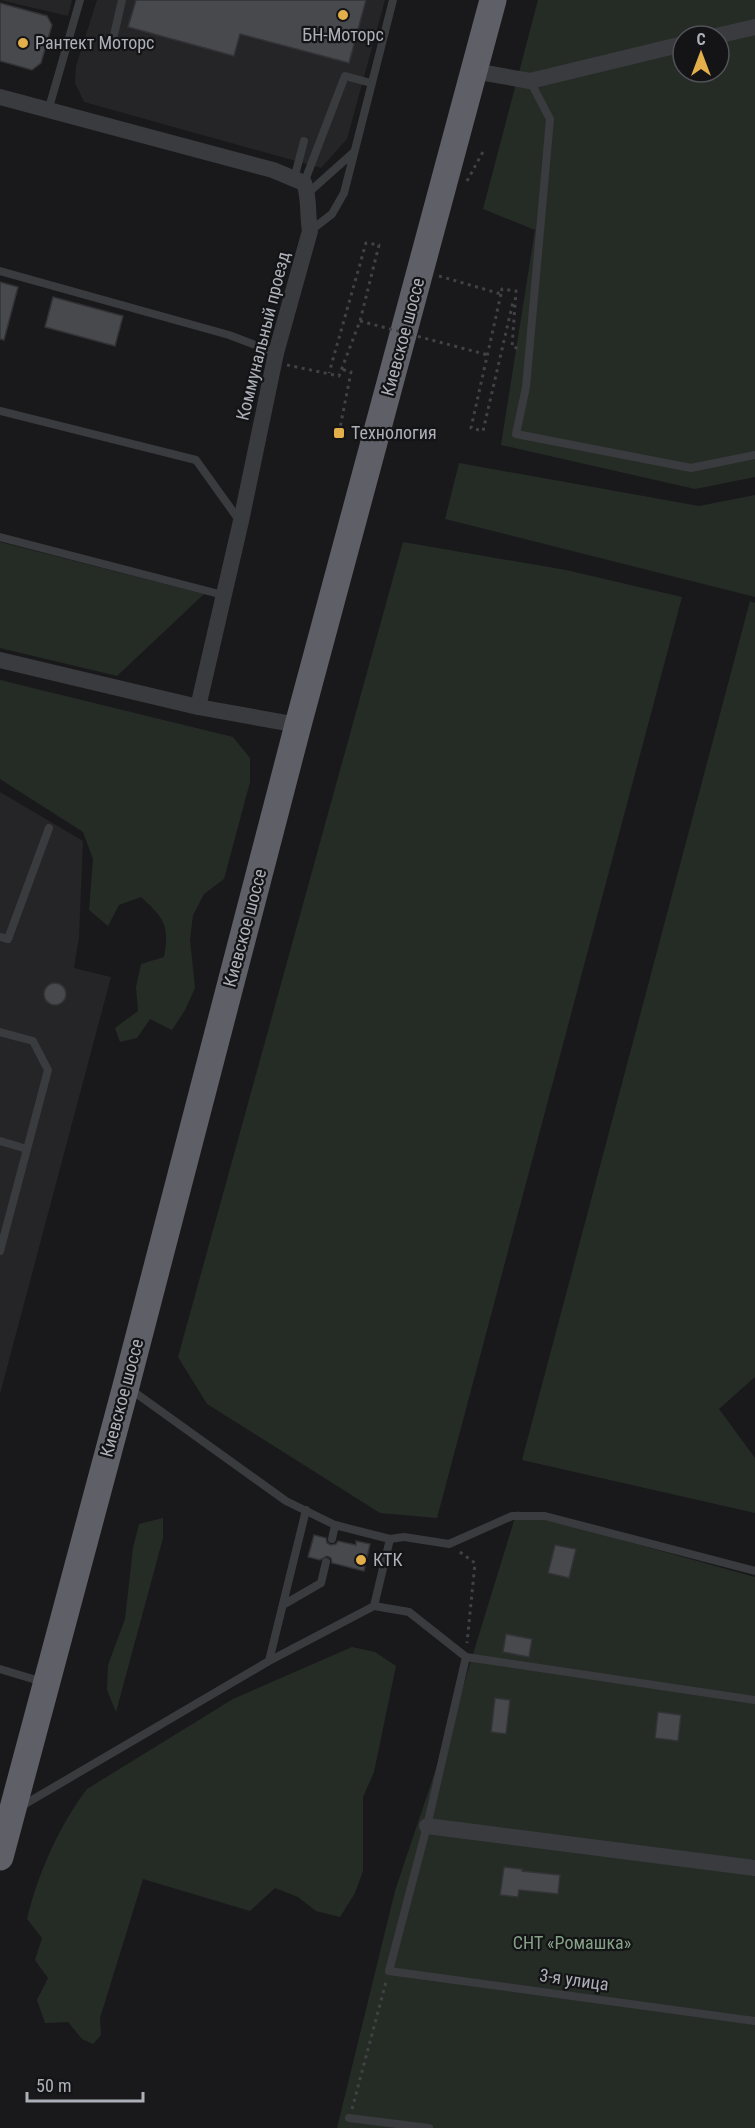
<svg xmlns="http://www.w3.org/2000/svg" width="755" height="2128" viewBox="0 0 755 2128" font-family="'Roboto Condensed',sans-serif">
<rect width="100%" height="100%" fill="#19191b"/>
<path fill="#252528" d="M0,0H72L68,16Z
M97,0H385L347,139L321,168L84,102L75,83L76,66Z
M0,792L83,841L79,937L74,968L111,977L0,1394Z"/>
<path fill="#252c26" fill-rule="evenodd" d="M538,0H755V477L695,489L501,445L535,230L483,209ZM683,36H719V72H683Z
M459,463L699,506L755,495V597L445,519Z
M0,542L204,594L117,676L0,648Z
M403,542L566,570L682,597L437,1518L380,1513L207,1404L178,1357Z
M750,601L755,603V1377L719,1409L755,1458V1513L522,1460Z
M0,680L233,737L250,758V782L224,879L204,894L193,915L190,940L195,988L185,1010L172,1030L150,1019L137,1038L120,1042L115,1028L138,1011L136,987L141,964L164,957C170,925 164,918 141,897L119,905L108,926L89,910L93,859L83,832L0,779Z
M517,1511L755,1577V2128H337L395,1891L458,1703Z
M163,1518V1538L116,1712L107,1690L108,1665L125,1619L133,1548L139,1524Z
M352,1647L375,1652L396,1666L374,1772L363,1797V1871L355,1893L340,1917L316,1911L298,1897L275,1888L250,1911L143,1879L100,2018L101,2035L93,2044L82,2039L68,2022L45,2023L37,2000L48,1978L35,1960L42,1938L27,1919C38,1873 59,1826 87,1789L233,1699Z"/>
<path fill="#48494d" stroke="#333337" stroke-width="1.5" d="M136,0H366L349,63L240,34L234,56L128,27Z
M0,3L47,16L52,25L41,63L32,70L0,61Z
M0,282L18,287L4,340L0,339Z
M53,297L123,316L115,346L45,327Z
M44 994a11 11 0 1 1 22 0a11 11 0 1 1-22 0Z
M314,1535L326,1538L327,1543L331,1545L336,1544L338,1541L356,1545V1541L370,1544L364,1571L332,1563L331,1558L327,1556L320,1560L308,1557Z
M555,1545L576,1549L569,1578L548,1573Z
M506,1634L532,1639L529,1657L503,1652Z
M495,1698L510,1700L506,1734L491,1732Z
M658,1712L681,1715L678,1741L655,1738Z
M504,1867L522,1869V1871L560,1875L558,1894L519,1890L518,1897L500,1895Z"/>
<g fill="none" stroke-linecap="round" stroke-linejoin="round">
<path stroke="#404246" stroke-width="3" stroke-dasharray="3 4.5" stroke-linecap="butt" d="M467,181L485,148
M439,276L501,294L502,289L516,291L512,347L518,348
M501,294L471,428L483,431L513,302
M287,365L339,376L360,321L379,245L366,243L329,373
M339,433L351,372L341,369
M460,1552L475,1563L467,1643
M352,2109L386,1982"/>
<path stroke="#3a3b3f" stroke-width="8" d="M114,35L122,0
M530,81L550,119L526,387L516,434L691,468L755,455
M48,111L80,0
M294,179L304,141
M304,183L345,76L371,83
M308,193L354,152
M310,231L332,214L344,193L393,0
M0,271L229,335L276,353
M0,411L196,460L239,520
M0,537L223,595
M0,937L8,939L49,828
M0,1032L33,1041L48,1070L0,1251
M0,1141L27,1149
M130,1389L286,1501L335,1525L390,1539L374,1606L269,1661
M332,1539L335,1525
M390,1539L404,1537L449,1544L512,1516H545L755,1571
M283,1605L321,1583L326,1562
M374,1606L409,1612L466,1657L755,1700
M466,1657L427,1826L389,1971L755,2021
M0,1669L43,1682
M20,1807L269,1661L306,1510
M349,2118L429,2128"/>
<path stroke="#3a3b3f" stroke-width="16" d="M716,36L755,27
M474,71L530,81L683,44
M0,97L273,170L304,183C310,198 307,215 310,231L276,353L241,521L198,707
M0,660L198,707L298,725
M427,1826L755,1868"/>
<path stroke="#5f6067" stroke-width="27" d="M0,1857L126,1386L298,725L493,0"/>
<path stroke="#404246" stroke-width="3" stroke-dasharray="3 4.5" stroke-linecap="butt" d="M360,321L488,355"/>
</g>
<g fill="#e2af4a" stroke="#141416" stroke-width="2">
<circle cx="343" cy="15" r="6"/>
<circle cx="23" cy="43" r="6"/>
<rect x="333" y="427" width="12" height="12" rx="3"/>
<circle cx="361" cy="1560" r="6"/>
</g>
<g text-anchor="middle" stroke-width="4.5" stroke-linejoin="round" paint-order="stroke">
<g font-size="18" fill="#adb0b9" stroke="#141416" text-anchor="start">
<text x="343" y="41" text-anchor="middle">БН-Моторс</text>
<text x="35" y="49">Рантект Моторс</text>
<text x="351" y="439">Технология</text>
<text x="373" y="1566">КТК</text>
</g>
<g font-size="18" fill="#adb0b9" stroke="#141416">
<text transform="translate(263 336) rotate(-76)" y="6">Коммунальный проезд</text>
<text transform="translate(403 337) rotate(-75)" y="6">Киевское шоссе</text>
<text transform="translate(245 928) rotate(-75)" y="6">Киевское шоссе</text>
<text transform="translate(122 1398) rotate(-75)" y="6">Киевское шоссе</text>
<text transform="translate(574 1980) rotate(8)" y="6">3-я улица</text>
</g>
<g font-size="18" fill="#85a287" stroke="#141416">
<text x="572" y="1949">СНТ «Ромашка»</text>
</g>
</g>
<g transform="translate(701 54)"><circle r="28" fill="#141416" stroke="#515257" stroke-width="1.5"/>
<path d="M0-4.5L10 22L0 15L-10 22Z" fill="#e2af4a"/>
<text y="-9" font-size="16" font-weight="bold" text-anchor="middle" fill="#adb0b9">С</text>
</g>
<path d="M27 2092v9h116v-9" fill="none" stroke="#adb0b9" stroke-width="3"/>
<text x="36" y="2092" font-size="18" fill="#adb0b9" stroke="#141416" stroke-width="4.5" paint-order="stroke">50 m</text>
</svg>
